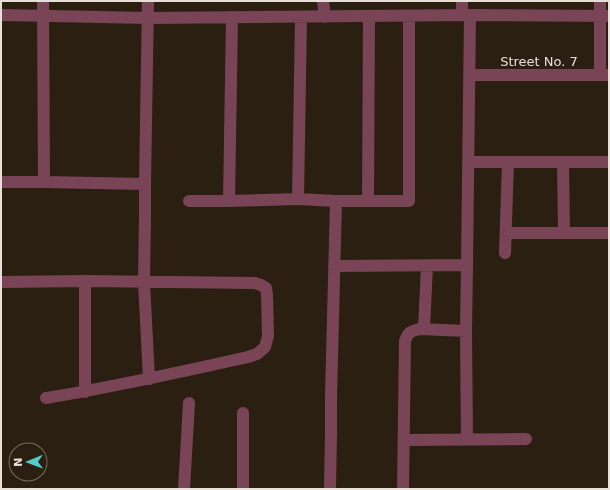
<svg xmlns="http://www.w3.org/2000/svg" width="610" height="490" viewBox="0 0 610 490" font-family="'DejaVu Sans',sans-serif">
<rect width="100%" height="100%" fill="#2b1f12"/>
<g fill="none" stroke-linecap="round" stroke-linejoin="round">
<path stroke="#7a4457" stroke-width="12" d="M43,1L44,182L145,184
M148,1L145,184V217L144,282L149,379
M323,1L325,17
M462,1V15
M1,15L148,18L470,15L609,16
M232,17L229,201L298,199L336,201
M469,75H609
M600,75V1
M468,162H609
M563,162L564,233
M1,182H44
M298,199L301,17
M189,201H229
M368,201L369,16
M506,233H609
M505,253L508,162
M334,266L467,265
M85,281V392
M1,282L85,281L255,283L261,285L266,288L267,295L268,336L265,347L257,354L248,357C181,372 114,387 46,398
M424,329L427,266
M243,413V489
M467,439L466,331L467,265L470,15
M405,440L526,439
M184,489L189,403
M330,489L331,433V397L336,201H409V16
M403,489L405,341C408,332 411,331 420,329L466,331"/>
</g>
<g text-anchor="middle" stroke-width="3" stroke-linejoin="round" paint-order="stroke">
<g font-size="13" fill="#e8dfd7" stroke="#2b1f12">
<text x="539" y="66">Street No. 7</text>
</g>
</g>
<rect width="610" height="490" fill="none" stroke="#e8dfd7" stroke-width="4"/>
<g transform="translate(28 462) rotate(269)"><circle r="19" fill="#2b1f12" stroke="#776c61"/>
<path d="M0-3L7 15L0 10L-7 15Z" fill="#53cdca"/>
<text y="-6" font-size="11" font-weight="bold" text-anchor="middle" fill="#e8dfd7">N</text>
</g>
</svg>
